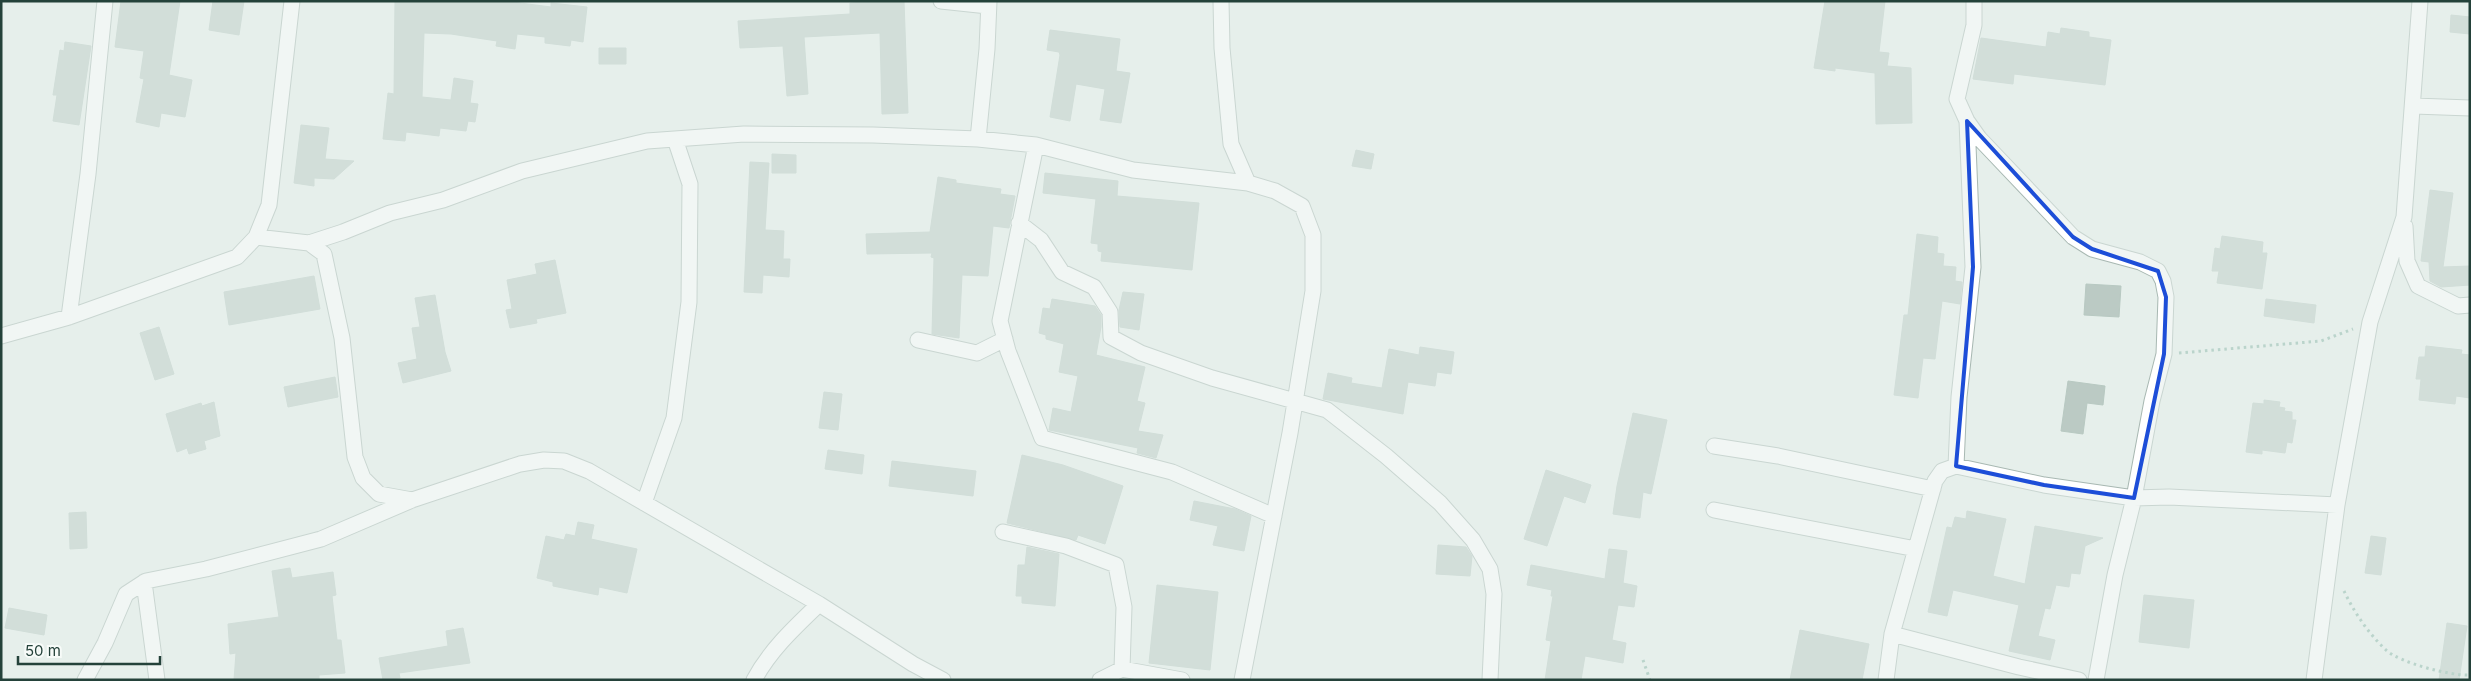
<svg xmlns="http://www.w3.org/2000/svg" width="2471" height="681" viewBox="0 0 2471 681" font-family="Inter,sans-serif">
<rect width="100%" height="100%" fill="#e6efeb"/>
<path fill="#bbcac4" stroke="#b8c9c2" d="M121,1H180L169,75L192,80L185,117L161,113L159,127L136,122L144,79L140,78L144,51L115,47Z
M213,1H244L239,35L209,30Z
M395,1H505L551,7V3L587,7L583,42L571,40L570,46L545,43V37L517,34L515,49L496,46L497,41L451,34L424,33L422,97L451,100L454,78L473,81L470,103L478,104L475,122L468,121L466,131L440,128L439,136L406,132L405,141L383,139L388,93L394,94Z
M882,1H904L908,113L882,114L880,33L804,37L808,94L787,96L783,46L740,48L738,21L850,14V3Z
M1825,1H1885L1879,52L1889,53L1887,66L1911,68L1912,123L1876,124L1875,73L1835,68V71L1814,68Z
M2451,15L2470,17V34L2450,32Z
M2061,28L2089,32V37L2111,40L2105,85L2014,74L2013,84L1973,79L1981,38L2046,47L2048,32L2060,34Z
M1050,30L1120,39L1116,71L1130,73L1121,123L1100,120L1105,89L1076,84L1070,121L1050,117L1060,55L1059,52L1047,50Z
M65,42L91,46L79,125L53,121L57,95H53L60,50L64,51Z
M599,48H626V64H599Z
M301,125L329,128L325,159L354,161L334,179L314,178V186L294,183Z
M1356,150L1374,154L1371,169L1352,166Z
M772,154L796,155V173H772Z
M750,162L769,163L765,230L784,231L783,259H790L789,277L763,275L762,293L744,292Z
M1045,173L1118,181L1117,196L1199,203L1192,270L1101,261L1102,252L1098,251V244L1091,243L1096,199L1043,193Z
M938,177L956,180V183L1001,189L1000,194L1015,196L1009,228L993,226L988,276L962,275L959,338L932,334L934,258L931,257L932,253L867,254L866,234L930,232Z
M2430,190L2453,193L2443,267L2470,266V285L2441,287L2430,281L2429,262L2421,261Z
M1917,234L1938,237L1937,253L1944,254L1943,266L1956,267L1955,281L1962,282L1960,304L1942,301L1935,359L1923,358L1918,398L1894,395L1904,315H1908Z
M2222,236L2263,242L2262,253H2267L2262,289L2217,283L2219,271H2212L2215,248L2220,249Z
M555,260L566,313L536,319L537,323L510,328L506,310L512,309L507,280L537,274L535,264Z
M314,276L320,309L229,325L224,292Z
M2086,284L2121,286L2119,317L2084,315Z
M1123,292L1144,294L1139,330L1120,327L1119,310Z
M435,295L445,352L451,371L403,383L398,363L417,359L412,328L420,327L415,298Z
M1052,299L1095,306L1101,315V327L1096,355L1145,367L1137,401L1145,403L1138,431L1163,435L1156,458L1137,453L1138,448L1049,430L1053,408L1071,412L1078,376L1059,372L1064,344L1046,339V335L1039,333L1043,308L1050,309Z
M2266,299L2316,305L2314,323L2264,316Z
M159,327L174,374L155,380L140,333Z
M2426,346L2462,350L2461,354L2470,355V398L2456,396L2455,404L2419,400L2421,379H2416L2419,357H2425Z
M1420,347L1454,352L1451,374L1437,372L1435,386L1408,382L1403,414L1323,399L1328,373L1352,378L1351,383L1382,388L1389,349L1419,355Z
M335,377L338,397L288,407L284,387Z
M2068,381L2105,386L2103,405L2087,403L2083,434L2061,431Z
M824,392L842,394L838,430L819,428Z
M2264,400L2280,402L2279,407L2285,408L2284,411L2292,412V420H2296L2292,443L2287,442L2285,453L2262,450V454L2246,452L2253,403L2264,404Z
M214,402L220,436L204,441L206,449L189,454L187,448L177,452L166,414L201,403L202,406Z
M1633,413L1667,420L1651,494L1643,492L1640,518L1613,514L1617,486Z
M828,450L864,455L862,474L825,469Z
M1022,455L1063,465L1123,486L1105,544L1078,535L1076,540L1007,523Z
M892,461L976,471L973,496L889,486Z
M1546,470L1591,485L1585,503L1564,496L1547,546L1524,539Z
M1194,501L1235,509L1251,516L1244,551L1213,545L1218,526L1190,520Z
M1967,511L2006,519L1993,576L2025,584L2035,526L2103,538L2085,546L2080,574L2071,573L2069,587L2056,585L2050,609L2045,608L2038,636L2055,640L2050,660L2009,651L2019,605L1953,590L1947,616L1928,612L1947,527L1952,528L1955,517L1966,519Z
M86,512L87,548L70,549L69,513Z
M578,522L594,525L591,539L637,549L627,593L599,587L598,595L553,586V582L537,578L546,536L564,540L566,534L575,536Z
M2371,536L2386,538L2381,575L2365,573Z
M1438,545L1466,547L1472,556L1470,576L1436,574Z
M1027,547L1059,554L1055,606L1022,603V596H1016L1018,565H1025Z
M1609,549L1627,551L1623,583L1637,586L1634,607L1618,605L1612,640L1626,643L1623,663L1585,656L1581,680H1545L1551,641L1546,640L1553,596H1551L1552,590L1527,585L1531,565L1605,579Z
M290,568L292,578L333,572L336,595L332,596L337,640H341L345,673L319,675V680H234L236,653L230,654L228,624L279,617L272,571Z
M1157,585L1218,592L1210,670L1149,663Z
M2144,595L2194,600L2189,648L2139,642Z
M9,608L47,615L44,635L5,628Z
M2447,623L2467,626L2459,680H2439Z
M463,628L470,663L399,673L400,678L383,680L379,658L448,646L446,631Z
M1800,630L1869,644L1862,680H1790Z"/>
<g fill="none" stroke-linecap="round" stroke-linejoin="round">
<defs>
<path id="street" d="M941,1L988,6
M1221,1L1222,48L1231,144L1248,183
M1974,1V25L1957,99L1967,121L1979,138L2073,237L2092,249L2140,262L2158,271L2163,281L2166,297L2164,354L2152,401L2134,498L2115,575L2096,680
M2414,106L2470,108
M978,139L987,49L989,1
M1036,145L1000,321L1008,351L1042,438L1172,472L1274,516
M1019,223L1041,240L1062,272L1094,287L1110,312L1111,337L1141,353L1212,378L1327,410L1386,456L1440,503L1473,540L1490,569L1494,594L1490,680
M2405,226L2407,261L2418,286L2458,306L2470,305
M256,237L309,243L324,254L342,338L355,457L363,478L379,494L412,500
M309,243L343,232L390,213L443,200L522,171L647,141L744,134L873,135L978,139L1036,145L1133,170L1248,183L1275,191L1302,206L1313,235V291L1290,433L1242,680
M69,317L88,174L105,1
M1,336L69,317L237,257L256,237L269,205L292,1
M918,340L977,353L1005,339
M1714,446L1778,456L1933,489
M1956,466L1959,397L1973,267L1967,121
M644,503L674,418L689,302L690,184L675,139
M1714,510L1916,549
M1003,532L1066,546L1116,565L1124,607L1122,669
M144,582L157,680
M1892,634L2019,667L2079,680
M85,680L105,643L126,594L146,581L206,569L321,539L412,500L520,464L544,460L564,461L589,471L819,604L913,664L943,680
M754,680C770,650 795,627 819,604
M1100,680L1122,669L1182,680
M1886,680L1892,634L1935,481L1942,471L1956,466L2044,485L2134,498L2169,497L2337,505
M2314,680L2337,505L2370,322L2404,217L2420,1"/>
</defs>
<use href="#street" stroke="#a8b8b2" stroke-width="17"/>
<path stroke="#86b3a5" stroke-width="3" stroke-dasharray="2.5 4" stroke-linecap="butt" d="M2179,353L2321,341L2353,329
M2344,591C2354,612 2368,633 2386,650C2400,663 2451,676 2470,675
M1643,660L1650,680"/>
<use href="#street" stroke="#fff" stroke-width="15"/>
</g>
<path d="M0 0H2471V681H0ZM1967,121L2073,237L2092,249L2158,271L2166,297L2164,354L2134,498L2044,485L1956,466L1973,267Z" fill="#e6efeb" fill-opacity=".55" fill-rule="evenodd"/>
<path fill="none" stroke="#1d4ed8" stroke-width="4" stroke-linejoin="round" d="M1967,121L2073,237L2092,249L2158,271L2166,297L2164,354L2134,498L2044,485L1956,466L1973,267Z"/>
<rect width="2471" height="681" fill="none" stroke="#24423a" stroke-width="5"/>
<path d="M18 656v8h142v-8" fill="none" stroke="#24423a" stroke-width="2.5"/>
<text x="25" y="656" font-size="15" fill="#24423a" stroke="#f7fbf9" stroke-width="4" paint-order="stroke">50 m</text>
</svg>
